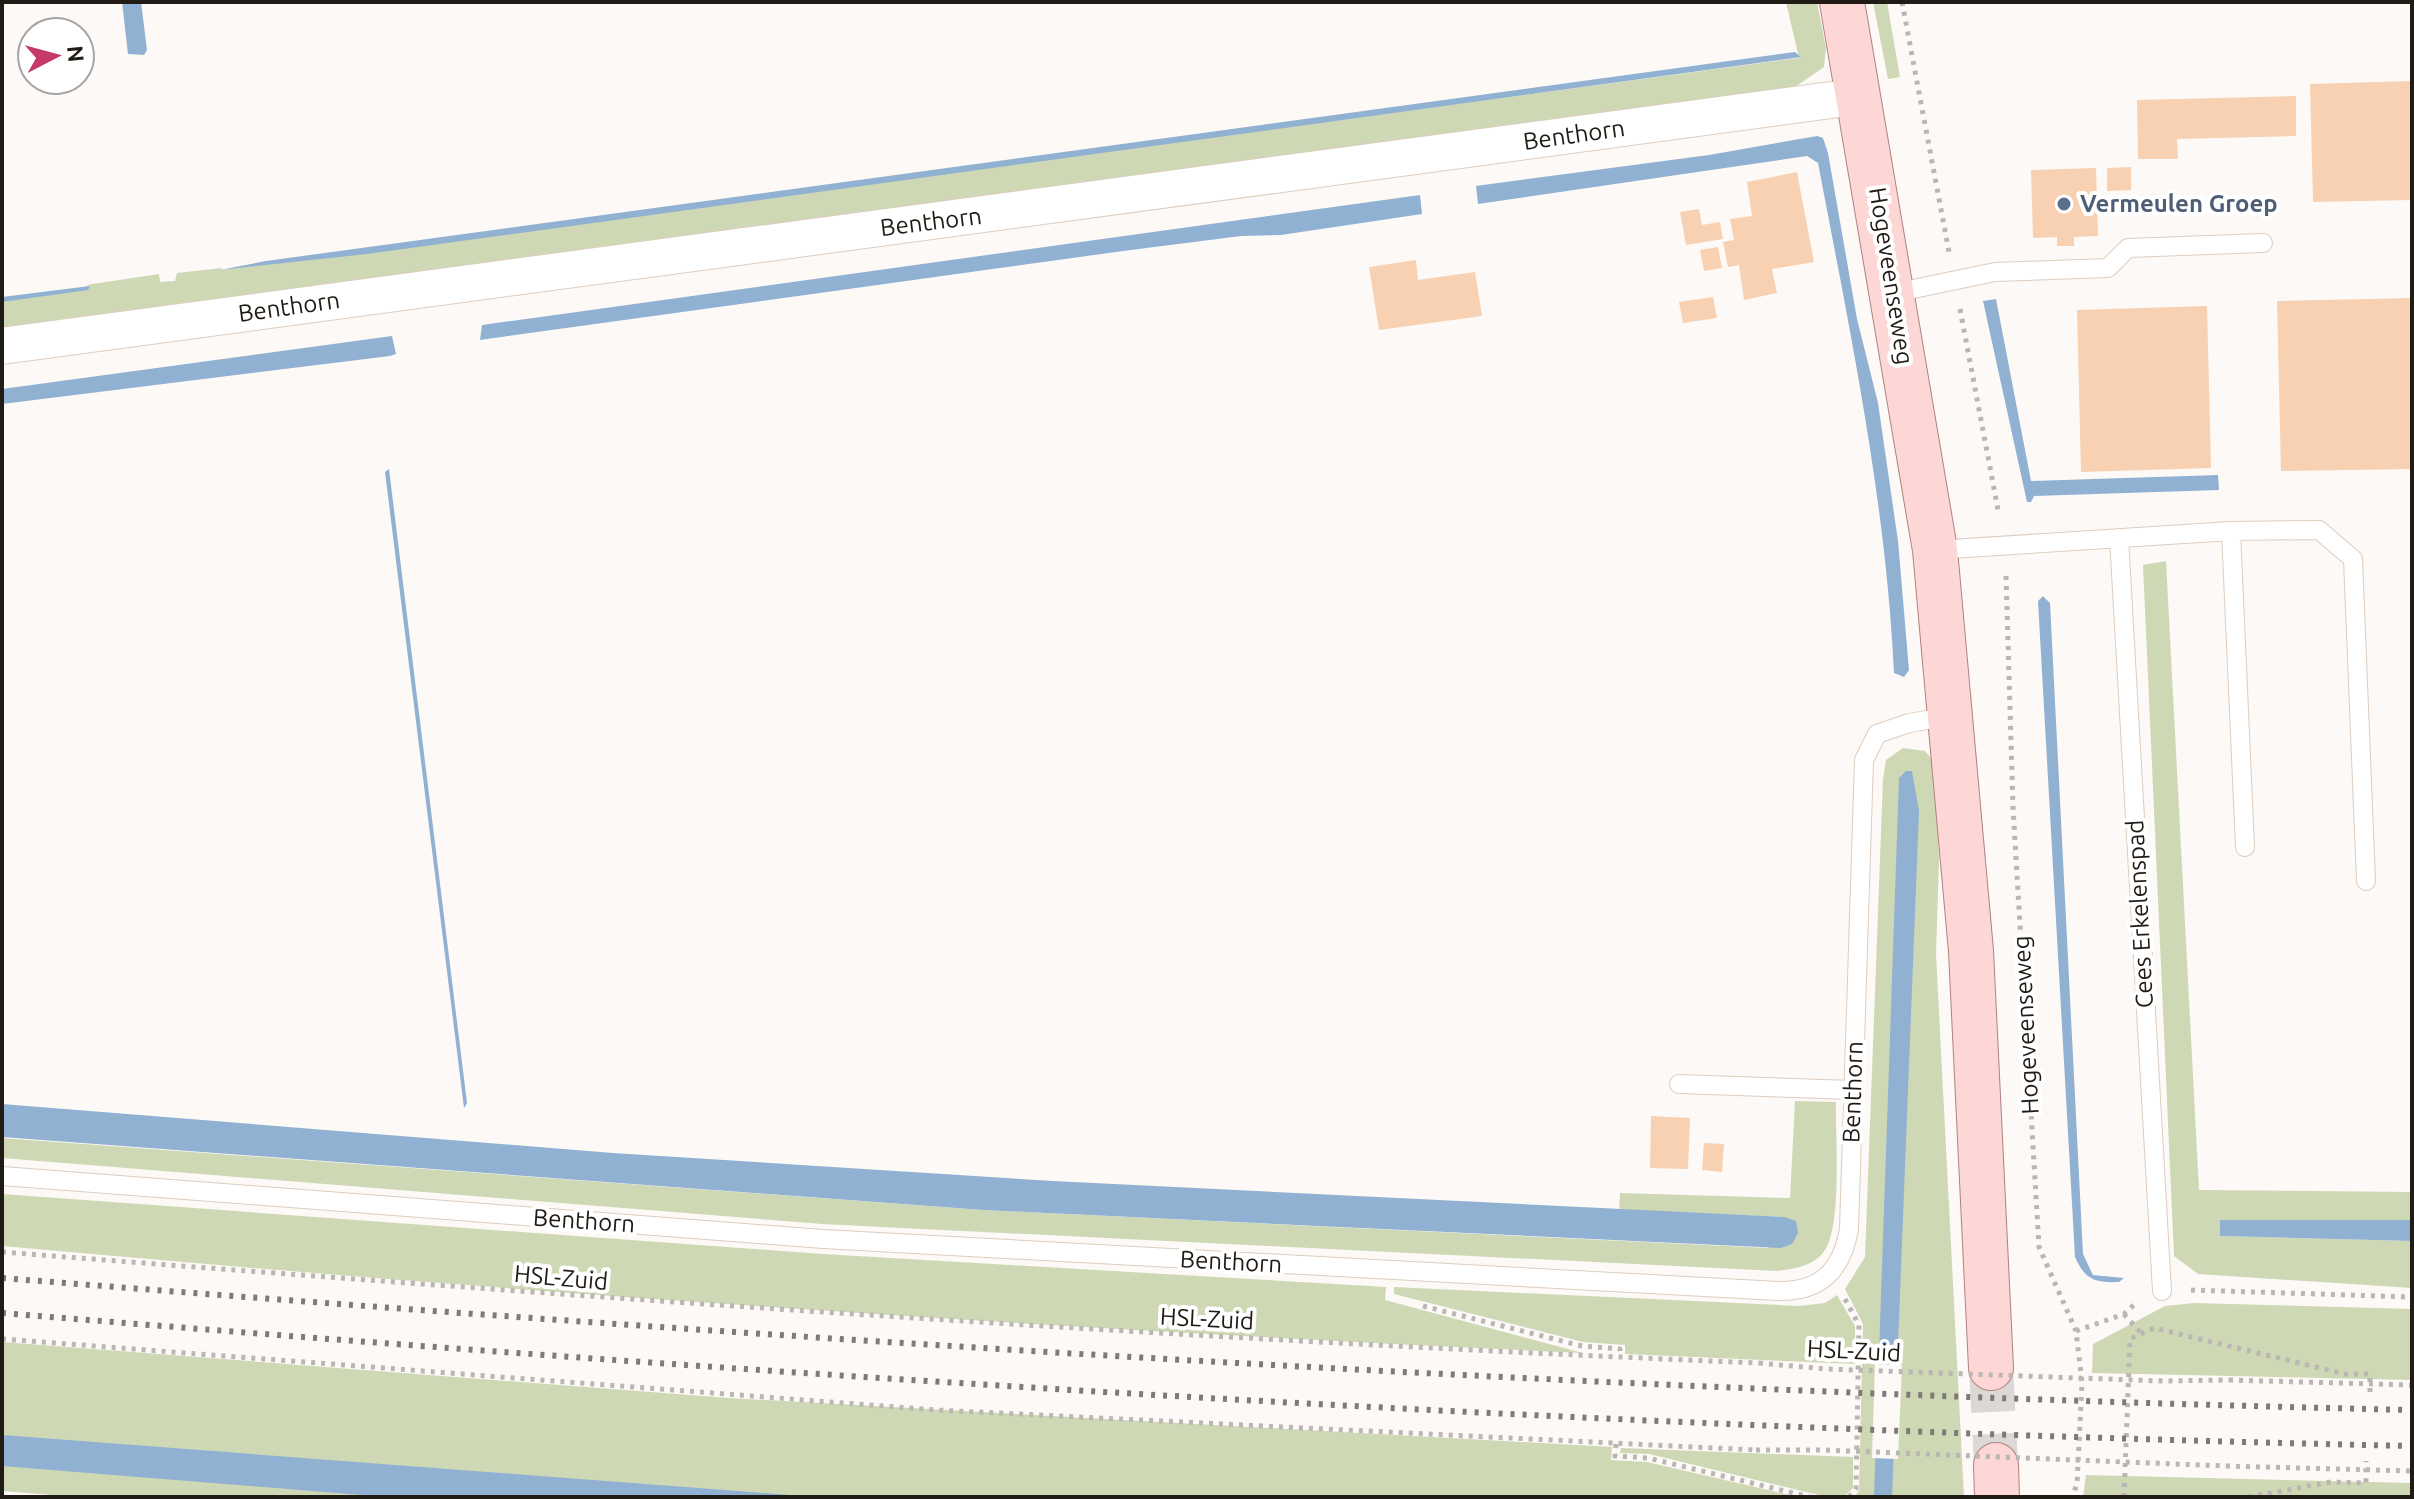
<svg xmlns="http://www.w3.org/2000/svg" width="2414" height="1499" viewBox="0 0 2414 1499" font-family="Ubuntu,sans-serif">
<rect width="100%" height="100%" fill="#fdf9f7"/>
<path fill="#cfd8b5" d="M1786,2H1817L1826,48L1824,67L1798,85L1750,102L2,338V302L90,286L86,285L159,274L160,282L175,281L177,273L222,268L221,270L1799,58Z
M1873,2H1887L1900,77L1888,79Z
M2166,561L2199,1190L2412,1192V1220H2220V1236L2412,1241V1288L2198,1274L2174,1256L2143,565Z
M1903,748L1925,751L1935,763L1939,859L1936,954L1964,1497H1854L1859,1491L1863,1324L1845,1289L1865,1257L1883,779L1886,760Z
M1795,1101L1836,1102C1835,1135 1843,1229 1823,1253C1812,1266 1793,1269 1777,1271L822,1224L2,1158V1138L983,1210L1768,1248L1785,1217L1619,1211L1620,1193L1790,1198Z
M2,1194L823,1254L1386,1287L1385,1300L1583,1353C1055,1329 528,1294 2,1246Z
M1394,1287L1799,1306L1825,1303L1837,1295L1855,1326V1364L1625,1354V1345L1583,1342L1394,1294Z
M2194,1303L2412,1309V1380L2092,1373L2093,1344L2165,1306Z
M2,1342L729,1398L1612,1447L1611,1460L1647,1462L1798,1497H77L2,1491Z
M1621,1448L1853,1457V1488L1844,1497H1827L1649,1454L1620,1453Z
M2086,1475L2412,1483V1497H2083Z"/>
<path fill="#91b1d2" d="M122,2H141L147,50L144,55L128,54Z
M1795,52L1801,57L367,254L220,270L266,261Z
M1817,136L1823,138L1828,153L1857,319L1878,403L1898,541L1909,670L1904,677L1894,673C1886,502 1850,331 1818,163L1807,156L1478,204L1476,186L1709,155Z
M1420,195L1422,214L1281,235L1241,236L1123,251L480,340L482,325Z
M90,286L88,290L2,302V297Z
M1996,299L2031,481L2218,475L2219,490L2034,496L2031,502H2027L1983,301Z
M392,336L396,354L390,356L2,404V389Z
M389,469L467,1103L464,1108L385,472Z
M2043,596L2050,603L2083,1254L2093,1275L2124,1278L2119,1282C2095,1283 2085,1280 2075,1257L2038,601Z
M1906,771H1912L1919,811L1892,1497H1874L1899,778Z
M2,1104L613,1153L1053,1181L1785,1217L1796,1221L1798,1233L1792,1244L1781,1248L983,1210L2,1137Z
M2220,1220H2412V1241L2220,1236Z
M2,1435L817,1497H386L2,1466Z"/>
<path fill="#fdf9f7" d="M1875,1364L1902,1365L1898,1459L1872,1458Z"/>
<path fill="#f7d1b1" d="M2412,81V200L2313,202L2310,84Z
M2296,96V136L2177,139L2178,159H2138L2137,100Z
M2131,167V190L2107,191V168Z
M2096,168L2098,236L2074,237V246H2057V237L2033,238L2031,170Z
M1797,172L1814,262L1772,269L1777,293L1744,300L1739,265L1728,267L1723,242L1734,240L1730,219L1752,216L1747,182Z
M1699,209L1702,225L1720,222L1723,239L1686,245L1680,212Z
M1718,247L1722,268L1704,271L1700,250Z
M1416,260L1418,280L1475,272L1482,316L1379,330L1369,267Z
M1713,297L1717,318L1683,323L1679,302Z
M2412,298V469L2281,471L2277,301Z
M2207,306L2211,468L2081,472L2077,310Z
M1651,1116L1690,1118L1688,1169L1650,1168Z
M1704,1143L1724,1144L1722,1172L1702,1170Z"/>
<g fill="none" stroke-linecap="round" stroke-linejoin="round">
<path stroke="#dcd8d5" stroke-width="44" stroke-dasharray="44 22" stroke-linecap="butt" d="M1991,1368L1996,1465"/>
<defs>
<path id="service" d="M1894,293L1995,272L2108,268L2128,248L2263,243
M2231,531L2245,847
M2119,538L2162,1291
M1935,550L2231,531L2319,530L2353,559L2366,881
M1679,1084L1853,1090
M2,1176L823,1239L1778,1291C1821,1292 1842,1270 1849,1229L1864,760L1877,734L1909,723L1951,716"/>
<path id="minor" d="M2,346L1861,96"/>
<path id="primary" d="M1842,2L1935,550L1971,951L1991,1368
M1996,1465L1997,1497"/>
</defs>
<use href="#service" stroke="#ddcdbf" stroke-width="20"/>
<use href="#minor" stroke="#ddcdbf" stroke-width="38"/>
<use href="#primary" stroke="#af8281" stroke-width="46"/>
<path stroke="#bab6b3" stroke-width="5" stroke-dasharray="4 6" stroke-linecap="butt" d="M1902,2L1949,252
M1960,309L1999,515
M2006,576L2013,807L2039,1247L2076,1331L2082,1383L2077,1484L2072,1497
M2,1252C587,1298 1173,1339 1759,1363
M2191,1290L2412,1297
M1845,1299L1859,1325L1856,1489L1849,1497
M1423,1306L1582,1346L1620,1349V1357
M2124,1314L2140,1332
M2076,1331L2124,1314L2136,1303
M2,1339L936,1410L1756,1450
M2229,1380L2412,1385
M1616,1444L1615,1456L1648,1458L1810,1497
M2226,1466L2412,1471
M2124,1497L2130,1339L2154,1328L2345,1374H2370V1393
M2248,1497L2331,1482L2366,1483V1461"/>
<use href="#service" stroke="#fff" stroke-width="18"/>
<use href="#minor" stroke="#fff" stroke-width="36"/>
<use href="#primary" stroke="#fdd6d6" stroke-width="44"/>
<path stroke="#7f7a76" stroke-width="6" stroke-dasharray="4 8" stroke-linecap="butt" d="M2,1278C805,1342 1606,1392 2412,1410
M2,1313C804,1379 1607,1429 2412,1446"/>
<path stroke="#bab6b3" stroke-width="5" stroke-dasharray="4 6" stroke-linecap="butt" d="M1759,1363L1826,1369L2163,1381L2229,1380
M1756,1450H1823L2226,1466"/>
</g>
<circle fill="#5c6f8a" stroke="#fff" stroke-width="3" cx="2064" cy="204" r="8"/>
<g text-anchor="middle" stroke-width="8" stroke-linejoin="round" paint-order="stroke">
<g font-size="24" fill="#211b16" stroke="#fff">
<text transform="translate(1574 135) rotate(-8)" y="8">Benthorn</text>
<text transform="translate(931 222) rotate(-7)" y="8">Benthorn</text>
<text transform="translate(1891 276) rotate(81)" y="8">Hogeveenseweg</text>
<text transform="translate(289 307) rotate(-8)" y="8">Benthorn</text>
<text transform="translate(2140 914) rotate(-93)" y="8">Cees Erkelenspad</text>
<text transform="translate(2026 1025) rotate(-93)" y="8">Hogeveenseweg</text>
<text transform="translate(1853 1092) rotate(-88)" y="8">Benthorn</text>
<text transform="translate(584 1221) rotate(4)" y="8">Benthorn</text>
<text transform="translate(1231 1262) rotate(3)" y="8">Benthorn</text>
<text transform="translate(561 1278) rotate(5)" y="8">HSL-Zuid</text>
<text transform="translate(1207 1319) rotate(3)" y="8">HSL-Zuid</text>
<text transform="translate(1854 1351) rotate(3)" y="8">HSL-Zuid</text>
</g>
<g font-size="24" font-weight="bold" fill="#4e5e75" stroke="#fff" text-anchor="start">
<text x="2080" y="212">Vermeulen Groep</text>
</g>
</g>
<rect width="2414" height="1499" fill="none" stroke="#211b16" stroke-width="8"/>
<g transform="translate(56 56) rotate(84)"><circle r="38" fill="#ffffff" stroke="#a6a4a2" stroke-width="2"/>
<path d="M0-6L14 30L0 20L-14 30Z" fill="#c6396b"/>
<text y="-12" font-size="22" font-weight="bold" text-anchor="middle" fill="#211b16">N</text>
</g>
</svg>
